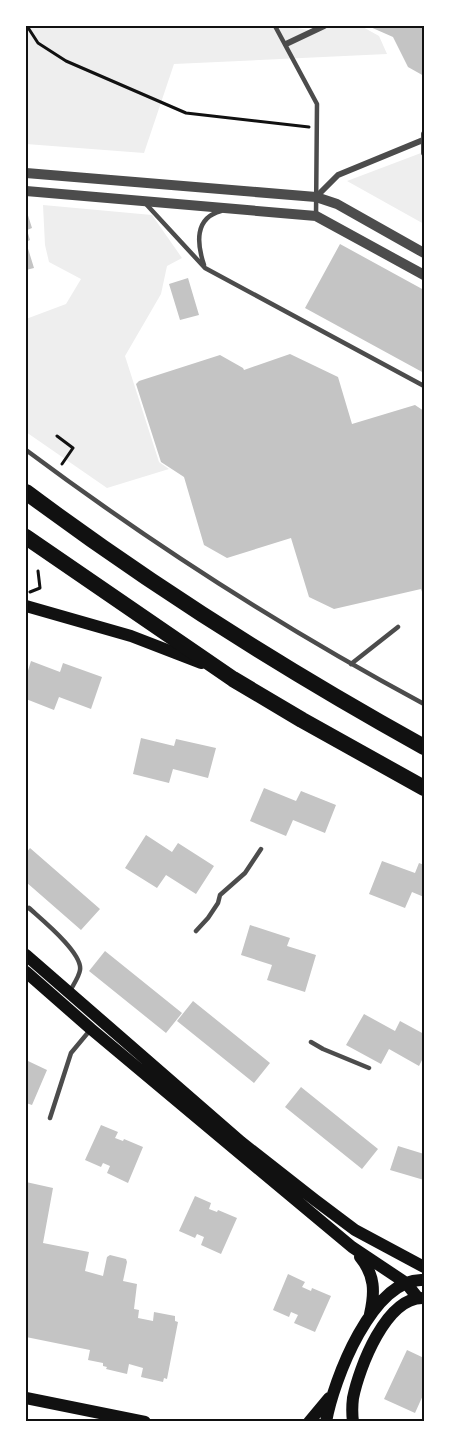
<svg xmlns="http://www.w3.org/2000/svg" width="450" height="1447" viewBox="0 0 450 1447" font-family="Barlow,sans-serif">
<rect width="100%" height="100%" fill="#fff"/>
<path fill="#eee" d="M26,26H287L313,31L324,26H361L379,36L387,54L174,64L144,153L26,144Z
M421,153L424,164V224L347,181Z
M43,205L152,215L182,258L167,266L161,294L125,356L159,462L169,469L107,488L26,432V319L66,304L81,279L49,262L45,245Z"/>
<path fill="#c4c4c4" d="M368,26H424V76L408,67L393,37Z
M26,209L32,228L27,230L30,240L26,242L34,268L26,270Z
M340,244L424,290V373L305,308Z
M188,278L199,315L180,320L169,284Z
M290,354L338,377L352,424L415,405L424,411V597L421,589L334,609L309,597L291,538L227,558L204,545L184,477L161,462L136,384L139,381L220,355L243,368L244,370Z
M31,661L60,672L63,663L102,677L91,709L59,697L54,710L26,699V677Z
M141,738L174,746L176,739L216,748L208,778L173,769L169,783L133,774Z
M264,788L296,801L301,791L336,805L325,833L293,820L286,836L250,821Z
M146,835L172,852L178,843L214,866L196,894L166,875L157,888L125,868Z
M30,848L100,909L81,930L26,882V853Z
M382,861L415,873L419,863L424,865V897L412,892L405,908L369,894Z
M250,925L290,938L287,946L316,955L305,992L267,980L272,965L241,955Z
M105,951L182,1013L166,1033L89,971Z
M193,1001L270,1063L254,1083L177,1021Z
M364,1014L395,1031L400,1021L424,1034V1056L419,1066L389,1049L381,1064L346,1045Z
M28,1061L47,1070L32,1105L26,1103V1063L27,1064Z
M301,1087L378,1149L362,1169L285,1107Z
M101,1125L118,1132L115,1138L123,1141L124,1139L143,1147L128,1183L107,1173L110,1166L103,1163L101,1167L85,1160Z
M398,1146L424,1154V1180L390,1170Z
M26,1182L53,1188L43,1243L89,1252L85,1271L103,1276L107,1257L110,1255L126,1259L127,1262L123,1281L137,1284L134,1309L139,1310L138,1318L153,1321L154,1312L175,1316V1321L178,1322L167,1379L164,1378L163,1382L141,1377L143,1368L129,1364L127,1374L106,1369L107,1367L103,1366V1363L88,1360L90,1350L26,1337Z
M195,1196L211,1203L209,1209L217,1212L218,1210L237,1218L221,1254L201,1245L204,1237L197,1234L195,1238L179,1231Z
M288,1274L305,1282L302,1287L311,1291L312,1288L331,1296L315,1332L294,1323L298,1315L291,1312L289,1317L273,1310Z
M407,1350L424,1358V1393L415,1413L384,1399Z"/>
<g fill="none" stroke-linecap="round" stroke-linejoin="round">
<path stroke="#111" stroke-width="3" d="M27,26L38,43L66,61L186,113L309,127
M57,436L73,448L62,464
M30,592L40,588L38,571"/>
<path stroke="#4c4c4c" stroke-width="4.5" d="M275,26L317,104L316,216
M146,204L205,268L424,386
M204,265C197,244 194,218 221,211
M26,450C152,544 286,630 424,704
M351,664L398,627
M29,908C41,919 83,953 80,970C79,977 73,985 70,991
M196,931L208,918L218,903L220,895L245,873L261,849
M311,1042L323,1049L369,1068
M50,1118L71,1053L91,1029"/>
<path stroke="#4c4c4c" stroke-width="6" d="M286,44L324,26
M424,134V153
M316,197L338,175L423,140"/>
<path stroke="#4c4c4c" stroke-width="10" d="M26,173L316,197L337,204L424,253
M26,191L316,216L424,275"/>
<path stroke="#111" stroke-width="12" d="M26,606L131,636L201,663
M26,955L241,1142L315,1200L355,1230L424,1267
M26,972L91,1029L352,1247L406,1283L418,1298
M360,1257C375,1275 375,1292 370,1314
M26,1398L145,1422
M309,1422L329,1398
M326,1422C333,1381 373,1276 424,1280
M353,1422C352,1414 352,1406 353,1398C359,1368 386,1296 424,1298"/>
<path stroke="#111" stroke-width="16" d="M26,492C152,586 287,671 424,747
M26,537L233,679L302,720L424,788"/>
</g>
<rect width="450" height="1447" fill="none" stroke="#ffffff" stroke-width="54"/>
<rect x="27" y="27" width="396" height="1393" fill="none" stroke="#111" stroke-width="2"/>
</svg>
